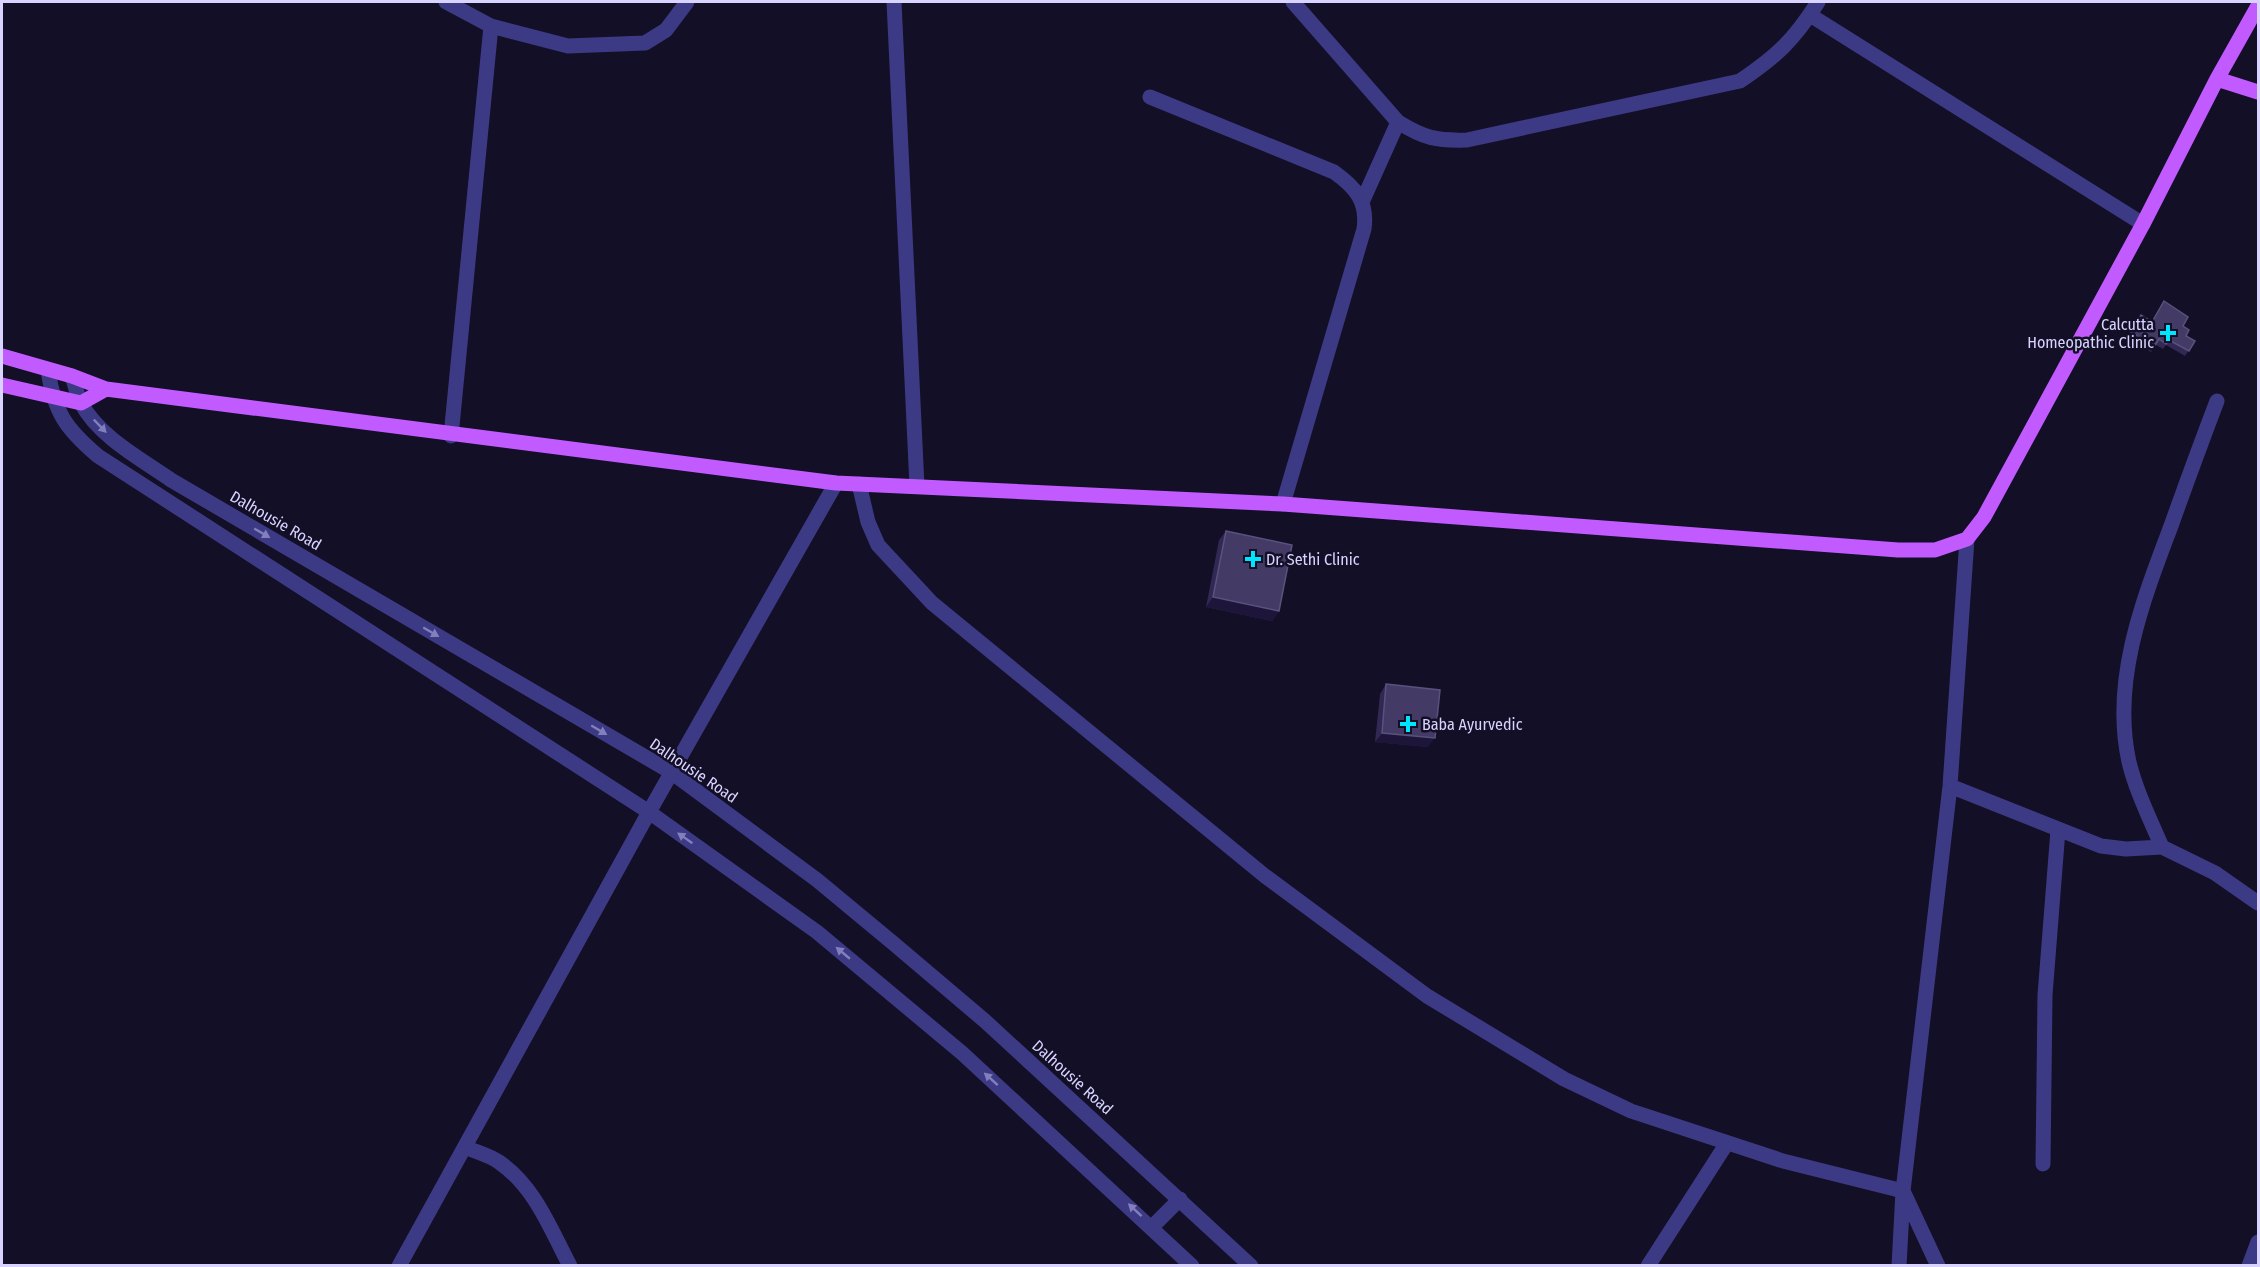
<svg xmlns="http://www.w3.org/2000/svg" width="2260" height="1267" viewBox="0 0 2260 1267" font-family="'Fira Sans Condensed',sans-serif">
<rect width="100%" height="100%" fill="#130f26"/>
<g fill="none" stroke-linecap="round" stroke-linejoin="round">
<path stroke="#3d3a85" stroke-width="15" d="M446,2L491,26L568,46L645,43L666,30L687,2
M894,2L917,486
M1293,2L1398,122C1424,138 1436,141 1467,140L1740,81C1777,56 1794,40 1818,2
M1810,15L2143,224
M1150,97L1334,172C1355,187 1368,201 1364,229L1283,504
M1363,200L1398,122
M451,436L491,26
M859,484L868,522L878,545L932,603L1265,876L1427,996L1564,1079L1631,1111L1783,1161L1903,1191L1938,1266
M1950,786L2101,846L2126,849L2162,847L2215,873L2258,903
M649,812L836,483
M2162,847C2150,819 2136,791 2129,762C2111,681 2143,600 2171,526C2186,484 2201,443 2217,401
M465,1147C476,1152 489,1155 499,1162C535,1187 550,1228 570,1266
M2043,1164L2045,995L2058,830
M1648,1266L1727,1143
M1899,1266L1903,1191L1950,786L1967,539
M2249,1266L2258,1242"/>
<path stroke="#3d3a85" stroke-width="15" d="M48,370C54,412 66,429 98,456L649,812L817,932L962,1053L1192,1266
M72,376C75,385 77,395 81,403C99,437 141,459 171,480L671,772L817,880L893,943L985,1021L1251,1266
M1152,1227L1180,1199
M399,1266L649,812"/>
<path stroke="#c25bff" stroke-width="15" d="M2217,79L2258,6
M2,356L72,376L106,389L836,483L1283,504L1898,550H1935L1967,539L1984,517L2143,224L2217,79L2258,92
M2,385L81,403L106,389"/>
</g>
<path fill="#312854" d="M2138,320L2183,326L2186,336L2195,341L2185,356L2166,345L2163,349L2156,345L2151,352L2127,337Z
M1226,531L1279,611L1272,621L1206,607L1219,540Z
M1386,684L1428,747L1375,742L1380,694Z"/>
<path fill="#1d163a" d="M1213,597L1279,611L1272,621L1206,607Z
M1382,733L1435,738L1428,747L1375,742Z"/>
<path fill="#433a66" stroke="#5a527e" stroke-width="1.5" d="M2164,301L2188,317L2183,326L2189,330L2186,336L2195,341L2189,351L2169,340L2166,344L2159,339L2154,347L2131,332L2141,315L2152,322Z
M1226,531L1292,545L1279,611L1213,597Z
M1386,684L1440,690L1435,738L1382,733Z"/>
<defs><path id="oneway-solid" d="M-6-.8H1V-3.2L6.5 0L1 3.2V.8H-6Z" transform="scale(1.5)"/></defs>
<g fill="#837fbc">
<use href="#oneway-solid" transform="translate(100 426) rotate(46)"/>
<use href="#oneway-solid" transform="translate(262 533) rotate(30)"/>
<use href="#oneway-solid" transform="translate(431 632) rotate(30)"/>
<use href="#oneway-solid" transform="translate(599 730) rotate(30)"/>
<use href="#oneway-solid" transform="translate(685 838) rotate(-145)"/>
<use href="#oneway-solid" transform="translate(843 953) rotate(-140)"/>
<use href="#oneway-solid" transform="translate(991 1079) rotate(-138)"/>
<use href="#oneway-solid" transform="translate(1135 1210) rotate(-137)"/>
</g>
<g fill="#00e5ff" stroke="#130f26" stroke-width="2">
<path d="M2165 324h6v6h6v6h-6v6h-6v-6h-6v-6h6z"/>
<path d="M1250 550h6v6h6v6h-6v6h-6v-6h-6v-6h6z"/>
<path d="M1405 715h6v6h6v6h-6v6h-6v-6h-6v-6h6z"/>
</g>
<g text-anchor="middle" stroke-width="5" stroke-linejoin="round" paint-order="stroke">
<g font-size="16" fill="#d9d4ff" stroke="#130f26" text-anchor="start">
<text x="2154" y="330" text-anchor="end">Calcutta<tspan x="2154" dy="18">Homeopathic Clinic</tspan></text>
<text x="1266" y="565">Dr. Sethi Clinic</text>
<text x="1422" y="730">Baba Ayurvedic</text>
</g>
<g font-size="16" fill="#d9d4ff" stroke="#130f26">
<text transform="translate(276 520) rotate(30)" y="6">Dalhousie Road</text>
<text transform="translate(694 770) rotate(34)" y="6">Dalhousie Road</text>
<text transform="translate(1073 1077) rotate(42)" y="6">Dalhousie Road</text>
</g>
</g>
<rect width="2260" height="1267" fill="none" stroke="#d9d4ff" stroke-width="6"/>
</svg>
